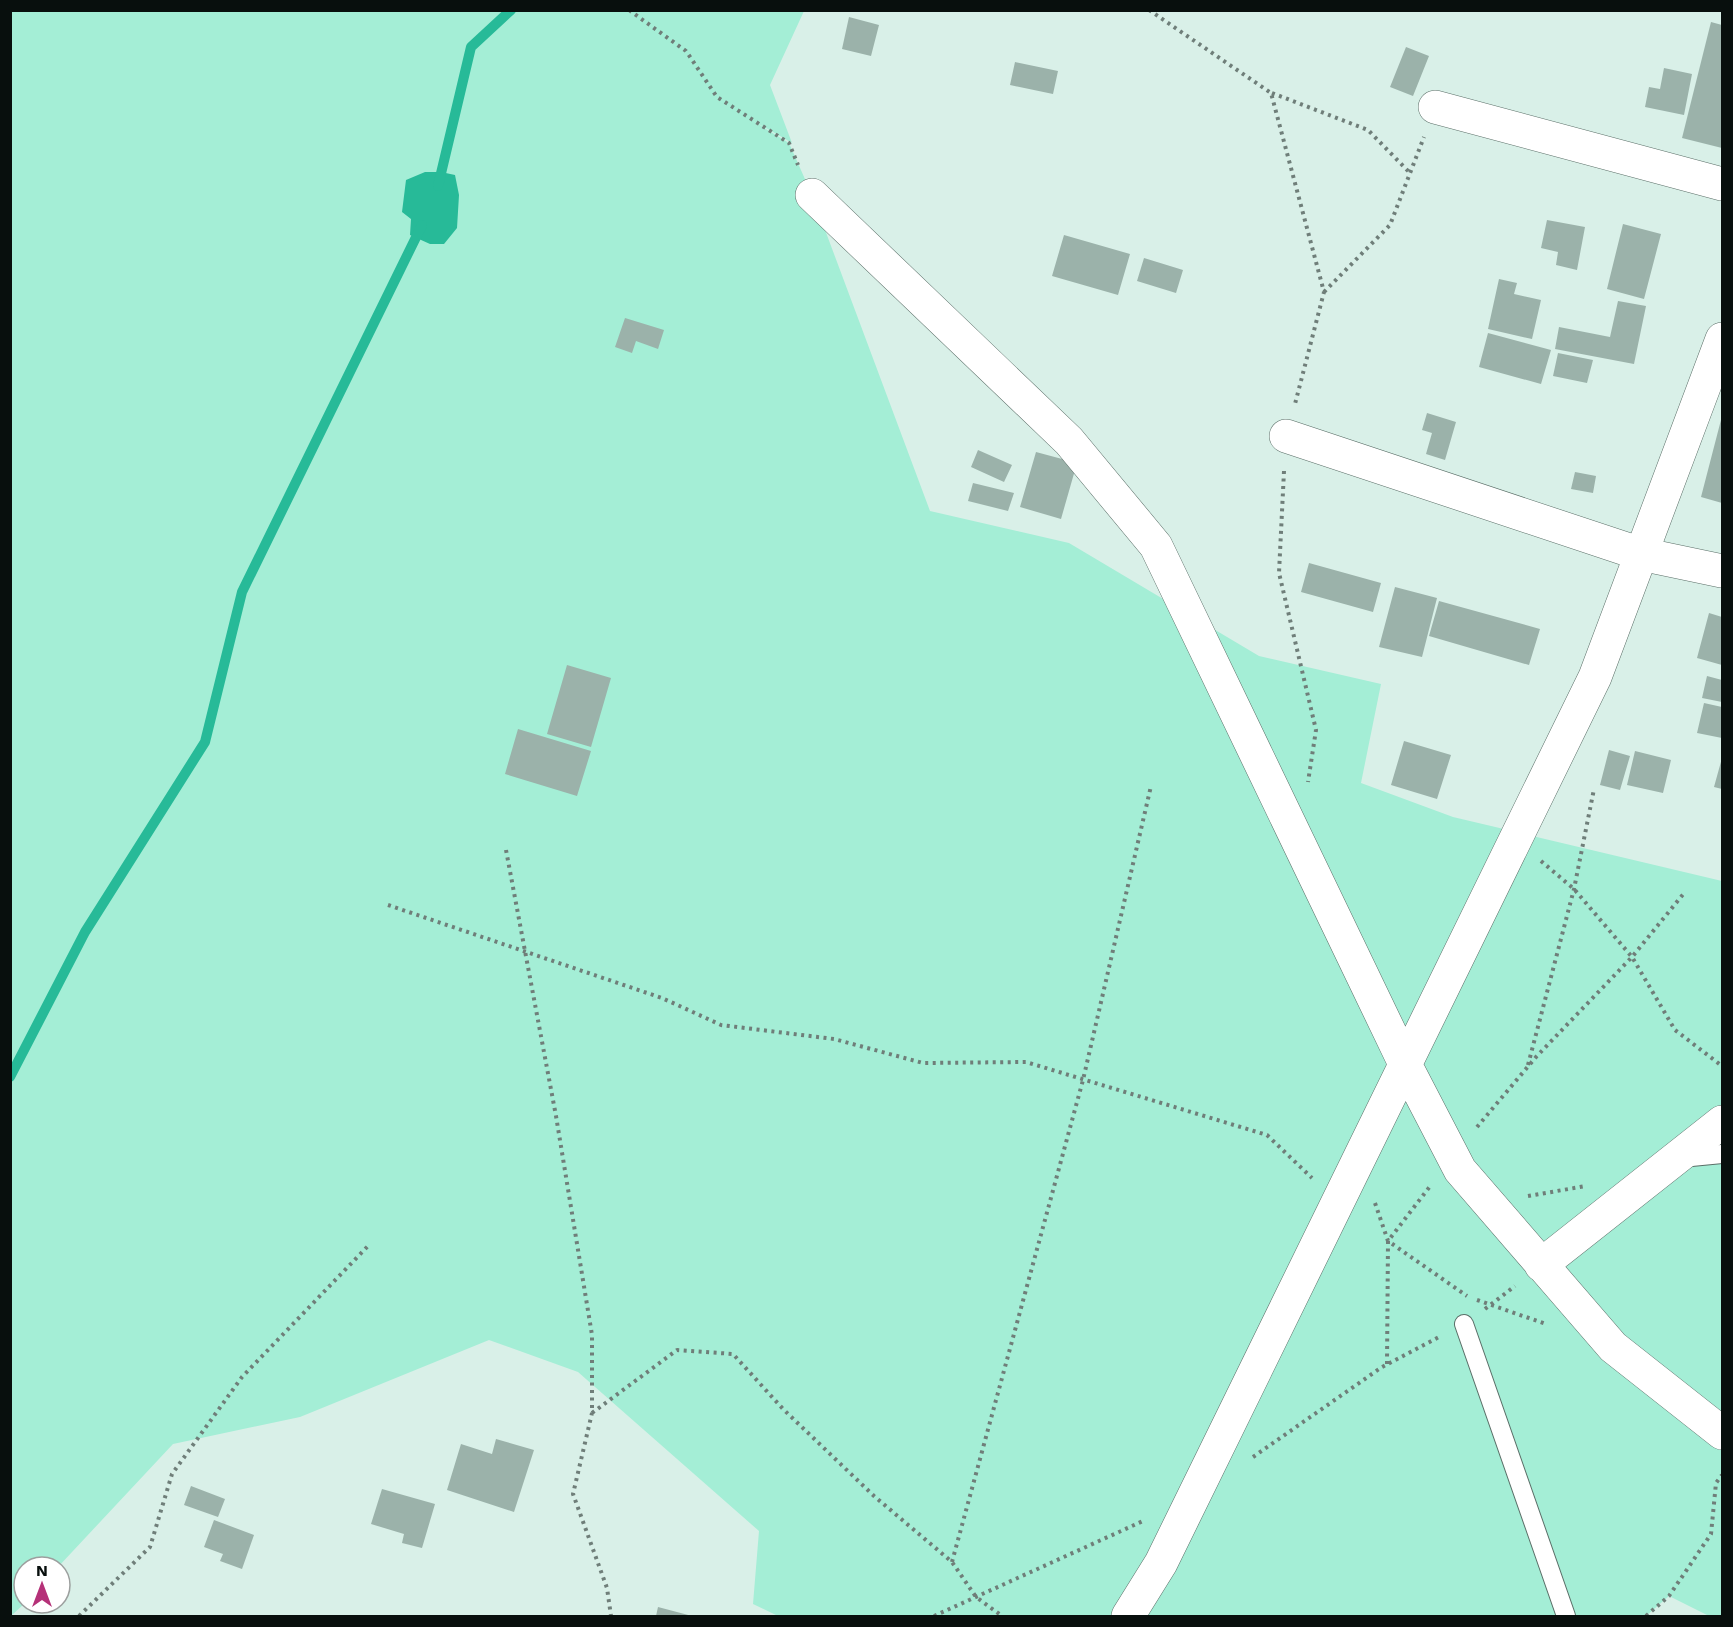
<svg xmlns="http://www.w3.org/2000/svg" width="1733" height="1627" viewBox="0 0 1733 1627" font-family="'Work Sans',sans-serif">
<rect width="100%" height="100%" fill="#d9f0e8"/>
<path fill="#a4eed6" d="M11,11H804L770,85L792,143L750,119L789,143L812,195L930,511L1069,543L1259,656L1381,684L1361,783L1453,817L1722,881V1616H1709L1669,1596L1646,1616H778L753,1604L759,1531L578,1372L489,1340L300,1417L173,1444L58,1567H24L25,1603L11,1616Z"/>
<path fill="#27ba98" d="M425,172H441L455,175L459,195L457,228L444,244H430L410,235L411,219L402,212L406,180Z"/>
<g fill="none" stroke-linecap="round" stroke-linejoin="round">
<path stroke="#27ba98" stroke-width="10" d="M438,186L471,47L511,10
M10,1077L85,932L205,742L242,592L422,225"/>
</g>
<path fill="#9bb2aa" d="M849,17L879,25L871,56L842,49Z
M1711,22L1722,25V148L1682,138Z
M1406,47L1429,56L1413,96L1390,87Z
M1015,62L1058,71L1053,94L1010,85Z
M1664,68L1692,74L1684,115L1645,107L1649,87L1660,89Z
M1547,220L1585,227L1577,270L1556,265L1558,252L1541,248Z
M1623,224L1661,234L1644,299L1607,289Z
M1064,235L1130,254L1118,295L1052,276Z
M1144,258L1183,270L1176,293L1137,281Z
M1499,279L1517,283L1514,294L1541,300L1532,339L1488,329Z
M1618,301L1646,306L1634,364L1555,349L1559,327L1610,337Z
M625,318L664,330L658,349L636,341L632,353L615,347Z
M1488,333L1551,350L1541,384L1479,367Z
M1558,353L1593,360L1587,383L1553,376Z
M1427,413L1456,422L1445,460L1426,454L1432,433L1422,430Z
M1722,416V503L1701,497Z
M978,450L1012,465L1004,482L971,467Z
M1036,452L1077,463L1061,519L1020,507Z
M1575,472L1596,476L1593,493L1571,489Z
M973,483L1014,493L1008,511L968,501Z
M1309,563L1381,583L1373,612L1301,592Z
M1395,587L1437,598L1422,657L1379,647Z
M1439,601L1540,629L1529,665L1429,636Z
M1709,613L1722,617V665L1697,658Z
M567,665L611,678L591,747L547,734Z
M1707,676L1722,680V702L1702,698Z
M1704,703L1722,707V738L1697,733Z
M518,729L591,751L577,796L505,774Z
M1404,741L1451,755L1437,799L1391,785Z
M1609,750L1630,756L1620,790L1600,785Z
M1635,751L1671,760L1663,793L1627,785Z
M1722,758V789L1714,787Z
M496,1439L534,1450L514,1512L447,1490L461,1444L492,1454Z
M191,1486L225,1499L218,1517L184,1505Z
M382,1489L435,1504L422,1548L402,1543L404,1534L371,1524Z
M214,1520L254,1535L242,1569L220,1561L223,1554L204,1547Z
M658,1607L692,1616H656Z"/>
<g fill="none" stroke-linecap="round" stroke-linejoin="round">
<defs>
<path id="service" d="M1681,1158L1722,1154
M1464,1324L1566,1616"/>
<path id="minor" d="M1435,107L1722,184
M812,195L1069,441L1156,546L1405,1064L1460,1170L1613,1347L1722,1433
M1286,436L1641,554L1722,571
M1541,1265L1722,1122
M1128,1616L1161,1563L1595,677L1722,339"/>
</defs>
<use href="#service" stroke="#5b6f68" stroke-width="20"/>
<use href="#minor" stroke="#5b6f68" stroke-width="34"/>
<path stroke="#6f7e79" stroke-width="4" stroke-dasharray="3 4.5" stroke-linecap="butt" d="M629,10L686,51L717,97L789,143L798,165
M1149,10L1271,93L1324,292L1295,404
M1272,93L1368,130L1410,173
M1324,292L1390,225L1424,137
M1284,471L1279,573L1316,730L1308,782
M506,850L556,1116L592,1335V1413L573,1494L607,1588L611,1616
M1541,861L1574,889L1632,957L1675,1030L1722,1066
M388,905L662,998L721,1025L834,1039L923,1063L1026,1062L1267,1135L1312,1178
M1528,1065L1574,889L1594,789
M1477,1127L1536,1057L1632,957L1685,892
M1528,1196L1586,1186
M1375,1203L1388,1241L1467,1296
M1477,1300L1546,1324
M1485,1309L1515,1286
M1387,1364L1388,1241L1431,1185
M592,1413L677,1350L733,1354L783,1409L874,1496L952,1562L976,1597L1002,1616
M1253,1457L1382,1367L1441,1336
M952,1562L1083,1080L1151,786
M79,1616L150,1547L172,1474L242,1377L368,1246
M934,1616L1143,1521
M1646,1616L1669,1596L1711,1534L1716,1483L1722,1475"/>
<use href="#service" stroke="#fff" stroke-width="18"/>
<use href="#minor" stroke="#fff" stroke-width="33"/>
</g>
<rect width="1733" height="1627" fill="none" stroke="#080f0d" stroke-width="24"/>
<g transform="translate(42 1585)"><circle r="28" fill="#ffffff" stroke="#9c9f9e" stroke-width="1.5"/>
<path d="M0-4.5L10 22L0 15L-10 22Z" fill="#b53178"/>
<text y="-9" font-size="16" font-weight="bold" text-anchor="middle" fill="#080f0d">N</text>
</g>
</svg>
